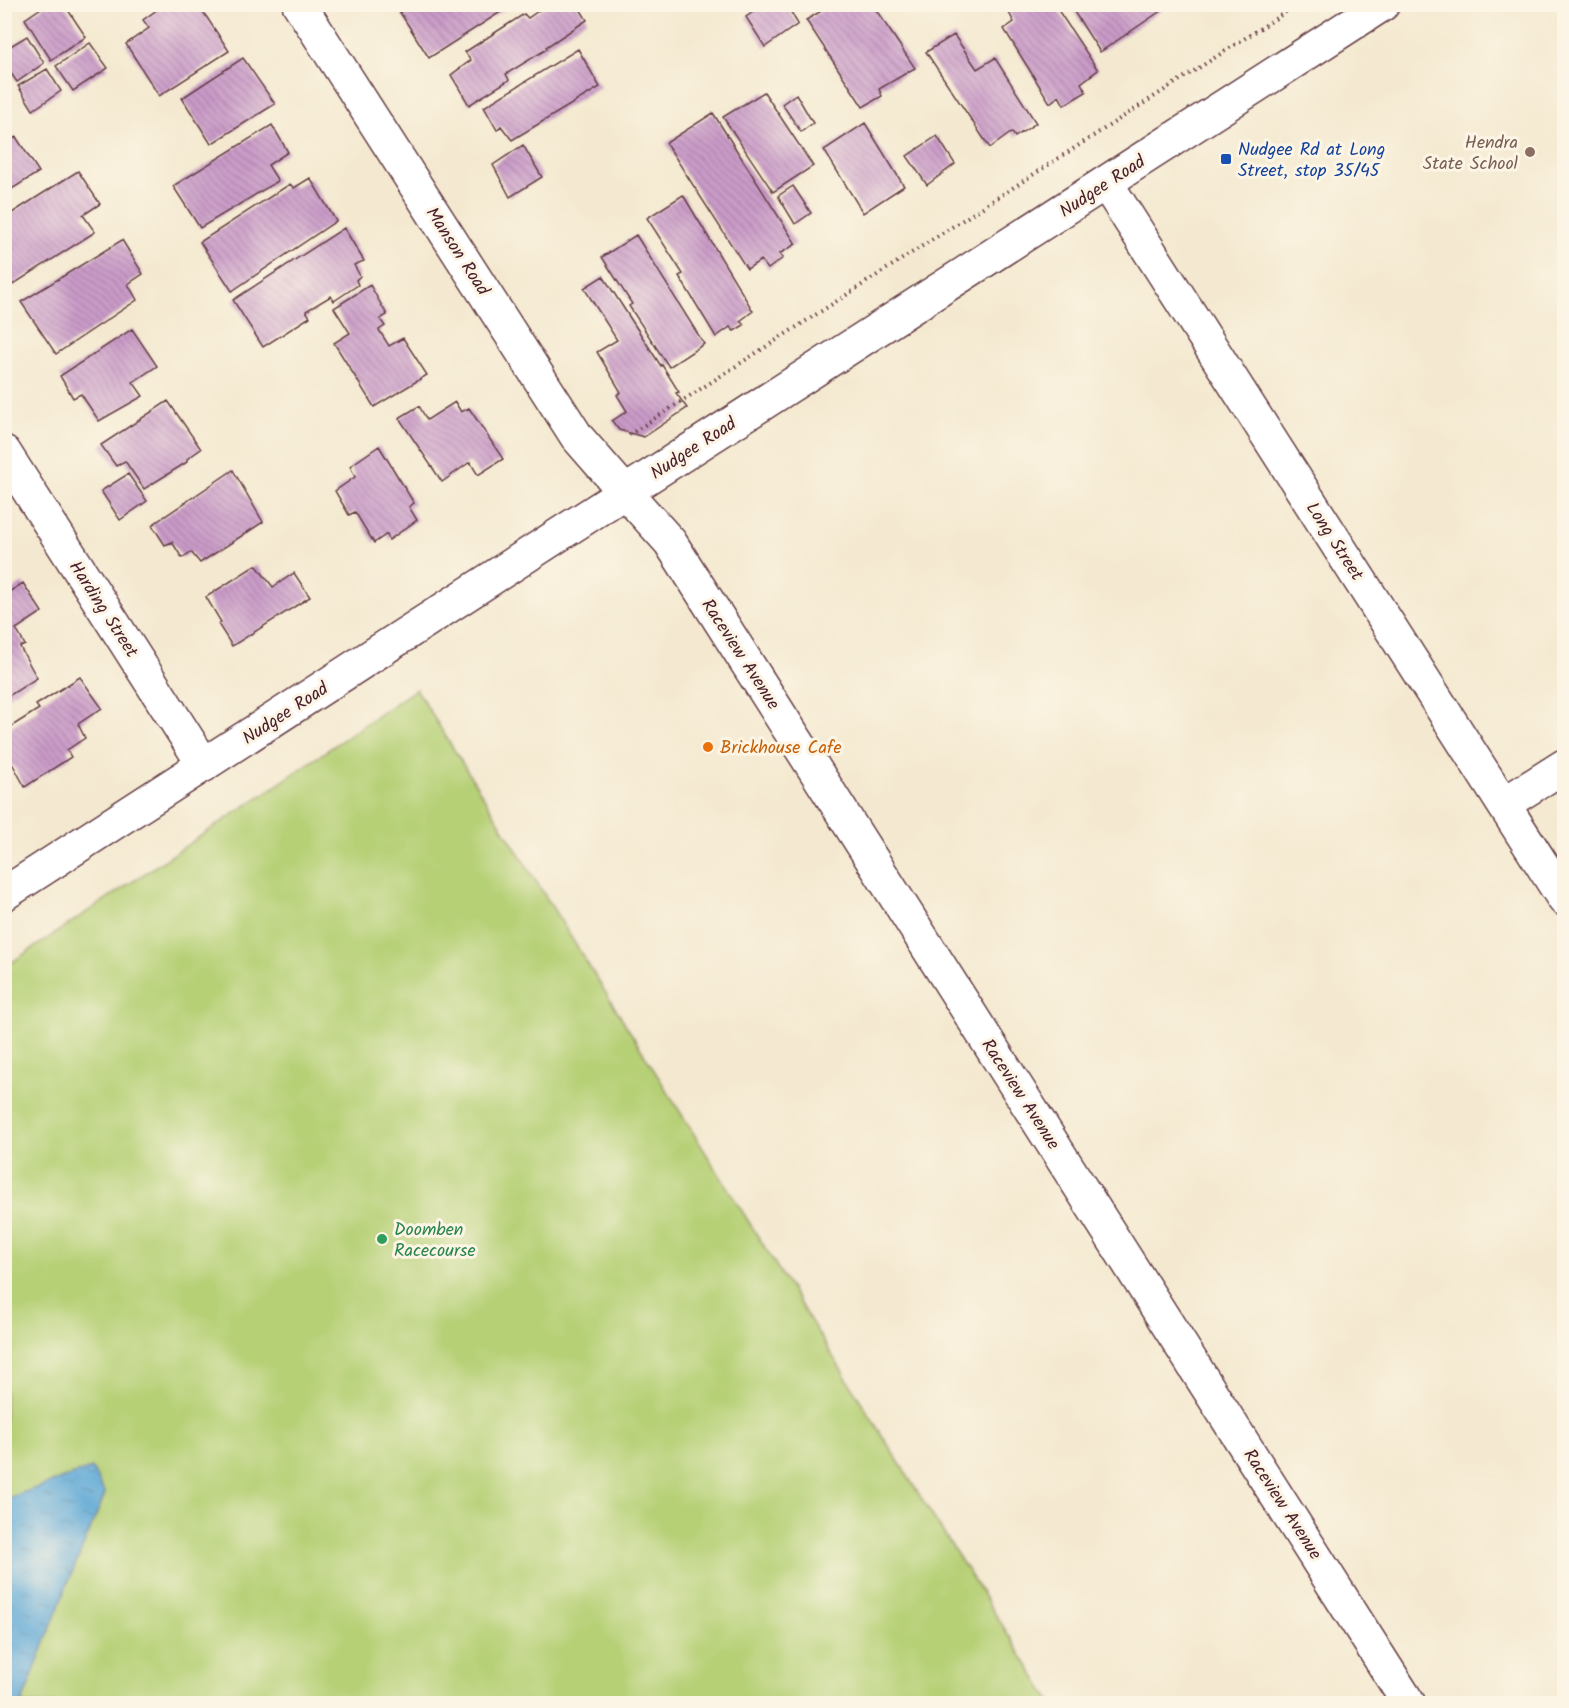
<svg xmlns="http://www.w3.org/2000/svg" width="1569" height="1708" viewBox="0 0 1569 1708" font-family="Kalam,sans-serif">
<defs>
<pattern id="water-ripples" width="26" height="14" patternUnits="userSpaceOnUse" patternTransform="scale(1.5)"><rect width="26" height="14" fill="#5fa9d7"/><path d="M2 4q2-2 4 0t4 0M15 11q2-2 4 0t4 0" fill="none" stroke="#5089af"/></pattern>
<pattern id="building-back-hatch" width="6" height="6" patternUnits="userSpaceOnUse" patternTransform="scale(1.5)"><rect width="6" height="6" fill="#ca9bc9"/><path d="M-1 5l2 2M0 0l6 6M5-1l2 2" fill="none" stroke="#a67ea3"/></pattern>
</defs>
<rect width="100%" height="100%" fill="#fcf5e5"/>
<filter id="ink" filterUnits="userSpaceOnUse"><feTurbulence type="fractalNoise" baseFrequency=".0167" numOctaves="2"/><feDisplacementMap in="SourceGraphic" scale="12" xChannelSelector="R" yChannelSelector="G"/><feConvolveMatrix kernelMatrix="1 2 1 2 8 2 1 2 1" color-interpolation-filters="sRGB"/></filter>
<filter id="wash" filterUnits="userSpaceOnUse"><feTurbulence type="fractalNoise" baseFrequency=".008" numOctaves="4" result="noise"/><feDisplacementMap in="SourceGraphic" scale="24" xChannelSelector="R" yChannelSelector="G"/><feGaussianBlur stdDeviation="1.35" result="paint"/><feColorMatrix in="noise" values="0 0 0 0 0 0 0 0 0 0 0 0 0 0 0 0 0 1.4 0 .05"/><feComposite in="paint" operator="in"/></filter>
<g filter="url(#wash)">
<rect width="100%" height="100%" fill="#f4e9d0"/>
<path fill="#b6d076" stroke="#807850" stroke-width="1.5" d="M416,689L930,1512L1052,1703L5,1704V967L283,781Z"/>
<path fill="url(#water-ripples)" stroke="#546481" stroke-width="1.5" d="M92,1468L105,1494L67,1585L22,1703H5V1499Z"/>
<g id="blocks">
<path fill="url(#building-back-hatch)" d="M47,4H64L86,37L51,60L25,19Z
M165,4H198L229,51L159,96L126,44L149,28L143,20Z
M398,4H513L429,58L396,6Z
M548,4H577L587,20L546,47L547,49L506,74L509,80L469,105L451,75L471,60L465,52L524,14L528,18Z
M765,4H786L798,24L765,47L746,17Z
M833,4H872L915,68L879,89L882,96L863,107L806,20Z
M1018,4H1054L1098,70L1081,83L1086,92L1064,105L1059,96L1050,103L1004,29L1014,22L1008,11Z
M1069,4H1171L1100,52Z
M954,35L977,69L995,58L1036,123L1015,137L1012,132L990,148L926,52Z
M27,36L44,63L17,82L4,63V50Z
M90,43L108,68L73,91L56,66Z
M578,49L600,87L512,140L501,126L497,130L484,107Z
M243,58L275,104L211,144L182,98Z
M47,69L61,91L33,110L18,86Z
M764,92L813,166L773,192L723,117Z
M796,94L813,123L801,132L782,104Z
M713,113L796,244L779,254L783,258L768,269L761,260L747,269L666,143Z
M865,123L904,186L863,213L824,150Z
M272,125L288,152L268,165L278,181L200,228L173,186Z
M937,136L955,164L927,185L907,156Z
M16,137L39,172L4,194V144Z
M523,145L542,177L510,197L493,165Z
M78,171L100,204L83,215L95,232L6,289L4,286V218Z
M310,178L336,221L232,291L200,242L290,184L294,188Z
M793,186L811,213L795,224L778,196Z
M683,195L753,311L740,321L744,325L734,331L730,327L716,337L679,276L683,274L647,218Z
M344,228L364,261L354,265L360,276L356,280L358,285L334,301L331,296L306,311L310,317L263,347L233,300Z
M636,235L704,344L669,367L629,306L632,304L602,257Z
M122,240L143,274L128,284L137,300L56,354L21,302Z
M603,276L661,366L662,365L679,392L676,393L687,408L644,437L619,430L612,421L627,411L617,395L621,392L597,352L617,340L584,288Z
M370,285L387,315L380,319L385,326L379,330L389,346L403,338L427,375L374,407L334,343L350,333L334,308Z
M132,329L157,366L133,382L143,396L99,421L81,394L73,398L60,376Z
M168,401L201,449L187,459V462L144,489L125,461L116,466L101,445Z
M455,402L461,412L469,408L503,459L478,475L470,462L442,482L399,418L419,406L427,420Z
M379,446L414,503L409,507L417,520L389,540L387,534L374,543L355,512L349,515L335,491L355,477L350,466Z
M233,470L263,522L200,563L191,552L182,558L172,542L165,545L152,525Z
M128,474L147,501L120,520L101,491Z
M256,565L273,587L294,573L310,597L232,646L218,624L221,622L206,597Z
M23,583L42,612L16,629L25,645L20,647L37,678L4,699V627L11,622L4,613V595Z
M80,677L102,708L78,724L85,738L67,750L71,757L25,787L13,765L6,770L4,767V731L39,709L36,705Z"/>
</g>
</g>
<g filter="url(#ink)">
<use href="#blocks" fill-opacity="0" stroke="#643d44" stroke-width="1.5"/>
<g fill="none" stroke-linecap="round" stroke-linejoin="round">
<defs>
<path id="street" d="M1106,183L1564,899
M4,452L204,765
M625,492L670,542L1409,1704
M1504,804L1564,766"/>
<path id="secondary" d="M299,4L577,437L625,492
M4,894L625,492L1383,4"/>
</defs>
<use href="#street" stroke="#643d44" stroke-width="36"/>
<use href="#secondary" stroke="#643d44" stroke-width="36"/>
<path stroke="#643d44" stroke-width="4" stroke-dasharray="1.5 4.5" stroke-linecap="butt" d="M629,435L1298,4"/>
<use href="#street" stroke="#fff" stroke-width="33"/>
<use href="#secondary" stroke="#fff" stroke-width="33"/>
</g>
</g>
<circle fill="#8d6e63" stroke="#fcf5e5" stroke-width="2" cx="1530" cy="152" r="6"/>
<rect fill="#1a4fb4" stroke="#fcf5e5" stroke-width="2" x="1220" y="153" width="12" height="12" rx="3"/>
<circle fill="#e8710a" stroke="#fcf5e5" stroke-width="2" cx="708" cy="747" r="6"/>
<circle fill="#2e9e5b" stroke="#fcf5e5" stroke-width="2" cx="382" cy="1239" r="6"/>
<g text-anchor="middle" stroke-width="6" stroke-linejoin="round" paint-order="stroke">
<g font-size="18" fill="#785e54" stroke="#fcf5e5" text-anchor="end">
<text x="1518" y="148">Hendra<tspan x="1518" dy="21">State School</tspan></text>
</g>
<g font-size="18" fill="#164399" stroke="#fcf5e5" text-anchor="start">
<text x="1238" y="155">Nudgee Rd at Long<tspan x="1238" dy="21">Street, stop 35/45</tspan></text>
</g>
<g font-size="18" fill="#4a1f2b" stroke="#fcf5e5">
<text transform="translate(1102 186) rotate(-33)" y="6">Nudgee Road</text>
<text transform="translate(458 251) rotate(57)" y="6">Manson Road</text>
<text transform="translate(693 448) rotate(-33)" y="6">Nudgee Road</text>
<text transform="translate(1335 541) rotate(57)" y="6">Long Street</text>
<text transform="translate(104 609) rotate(57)" y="6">Harding Street</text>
<text transform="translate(741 654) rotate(57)" y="6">Raceview Avenue</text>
<text transform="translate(285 713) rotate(-33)" y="6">Nudgee Road</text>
<text transform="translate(1021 1094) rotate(57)" y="6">Raceview Avenue</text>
<text transform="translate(1283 1504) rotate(57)" y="6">Raceview Avenue</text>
</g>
<g font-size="18" fill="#c56008" stroke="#fcf5e5" text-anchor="start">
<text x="720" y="753">Brickhouse Cafe</text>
</g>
<g font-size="18" fill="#27864d" stroke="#fcf5e5" text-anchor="start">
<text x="394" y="1235">Doomben<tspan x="394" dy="21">Racecourse</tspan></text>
</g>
</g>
<rect width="1569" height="1708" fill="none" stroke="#fcf5e5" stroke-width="24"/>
</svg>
